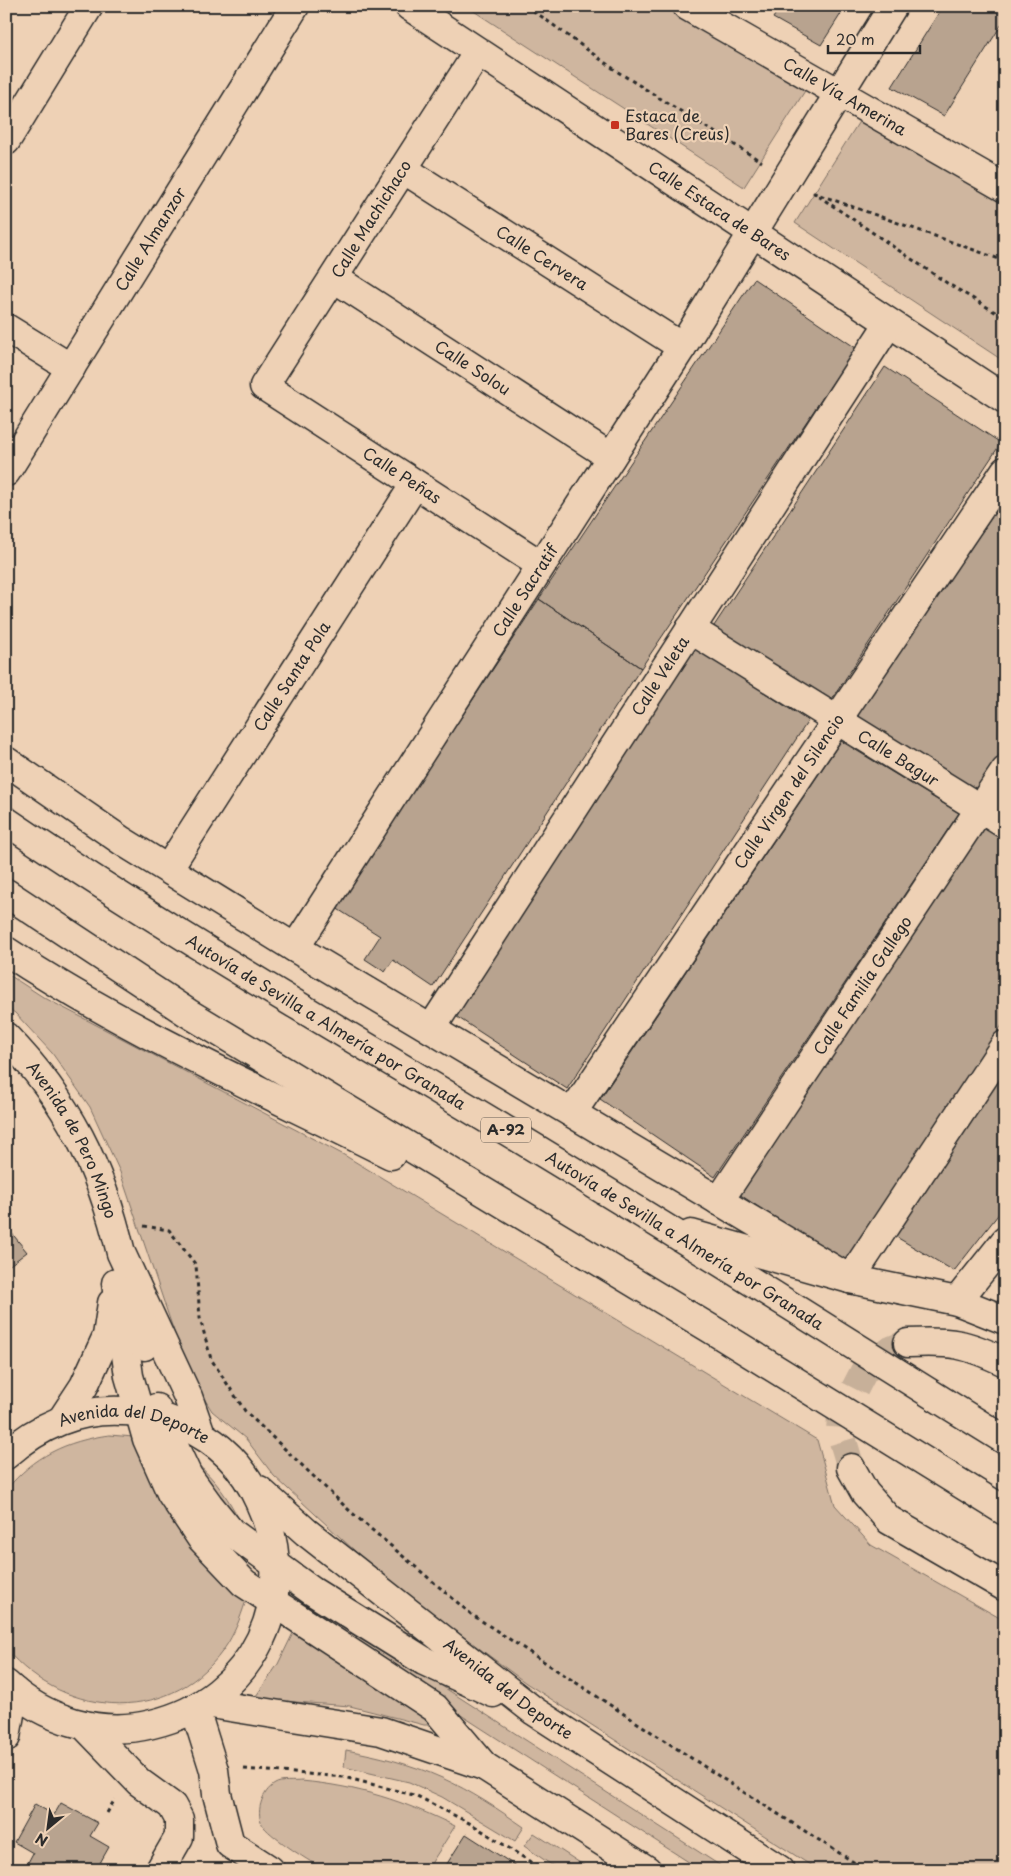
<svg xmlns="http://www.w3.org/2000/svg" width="1011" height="1876" viewBox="0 0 1011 1876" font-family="'Playpen Sans',sans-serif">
<rect width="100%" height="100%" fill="#eed1b5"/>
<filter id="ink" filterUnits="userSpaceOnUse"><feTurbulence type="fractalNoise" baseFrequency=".02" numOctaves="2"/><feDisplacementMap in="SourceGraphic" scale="10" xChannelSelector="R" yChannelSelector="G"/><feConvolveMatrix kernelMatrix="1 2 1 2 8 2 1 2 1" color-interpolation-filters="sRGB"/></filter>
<g filter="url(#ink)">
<path fill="#cfb69f" stroke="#7d7065" d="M466,6H668L808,86L744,187Z
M860,120L1005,203V362L795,223Z
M6,973L43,997L344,1155L817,1440L835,1505L871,1545L1005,1621V1870H818L526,1683L430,1612L356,1552L274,1476L246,1439L212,1411L188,1373L120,1172L90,1107L52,1053L15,1013L6,1007Z
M109,1435L134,1437L247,1597C242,1613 237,1628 228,1643C176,1726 65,1720 6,1649V1490C34,1456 66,1441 109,1435Z
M195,1462C216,1480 230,1500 241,1524L233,1520Z
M302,1599H307L727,1870H701L306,1615L299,1608Z
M294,1631L429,1717L432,1723L429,1725H424L350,1706L254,1699L278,1664Z
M346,1750C379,1756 411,1764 442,1778C471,1791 498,1809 524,1827L515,1841L442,1797L409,1782L344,1767Z
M301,1781C358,1786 404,1801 455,1826L427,1870C410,1870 335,1874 324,1869C311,1863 273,1838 264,1827C254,1814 262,1791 275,1784C281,1780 294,1782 301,1781Z
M534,1833L591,1870H559L524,1846Z"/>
<path fill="#b8a38f" stroke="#2b2b2b" d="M781,6H846L821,45L773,18Z
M943,6H1005V19L944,116L892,87Z
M754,279L856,348L641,668L539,599Z
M885,367L1001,443L828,705L712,629Z
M1005,498V746L972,794L856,715Z
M539,599L641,668L433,987L393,960L385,972L365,959L380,936L336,908Z
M695,647L808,721L567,1089L454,1015Z
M841,741L959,813L715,1177L600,1099Z
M984,827L1005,841V1021L843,1264L739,1194Z
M1005,1068V1206L954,1271L893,1235Z
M6,1226L27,1252L6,1268Z
M61,1803L98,1823L90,1836L109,1847L96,1870H24L33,1853L14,1842L35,1804L54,1815Z
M466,1834L522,1870H443Z"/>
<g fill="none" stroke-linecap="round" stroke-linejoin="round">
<path stroke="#c7b099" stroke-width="28" stroke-dasharray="28 14" stroke-linecap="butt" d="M851,1468L840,1431L841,1416L864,1371L891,1350L908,1343"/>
<defs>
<g id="minor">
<path id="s1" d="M409,6L1005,399"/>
<path id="s2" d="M687,6L1005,188"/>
<path id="s3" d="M478,52L264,386L541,565"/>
<path d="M6,141L89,6"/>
<path id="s4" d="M403,169L682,347"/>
<path id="s5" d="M334,278L611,457"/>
<path d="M6,328L71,368"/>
<path id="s6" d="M6,472L295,6"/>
<path id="s7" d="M690,629L1005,824"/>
<path d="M6,761L122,841L295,948L850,1279L957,1301L1005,1320"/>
<path id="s8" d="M168,869L415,484"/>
<path id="s9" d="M295,948L682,347L893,6"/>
<path id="s10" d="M431,1029L889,323"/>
<path id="s11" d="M6,1037C68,1100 101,1168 121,1253L188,1397L201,1434"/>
<path id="s12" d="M572,1113L1005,471"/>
<path id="s13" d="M719,1201L1005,771"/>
<path d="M850,1279L1005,1045"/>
<path d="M116,1283L129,1376L147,1439L171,1493L201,1538L244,1583L435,1708L484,1766"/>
<path d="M136,1286L144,1346"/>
<path d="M957,1301L1005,1241"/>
<path d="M908,1343C952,1341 965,1343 1005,1362"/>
<path d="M156,1408L188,1476L209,1505L231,1532L312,1591L424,1661L493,1693"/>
<path d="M63,1418L84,1386L107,1336L112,1303"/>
<path id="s14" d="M6,1455C40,1425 77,1409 122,1411C145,1411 163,1417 184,1426C218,1441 244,1467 259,1501C303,1595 255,1700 152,1724C101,1737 44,1720 6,1684"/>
<path d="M851,1468L865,1493L889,1520L1005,1587"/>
<path id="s15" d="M259,1490L306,1532L534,1711L780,1870"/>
<path d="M205,1703L381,1731L484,1766L647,1870"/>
<path d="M195,1709L214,1770L217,1794L230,1844L270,1870"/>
<path d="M84,1725L139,1782L172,1806L179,1819V1837L160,1870"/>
<path d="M6,1737L14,1691"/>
</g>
<g id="highway">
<path id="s16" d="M6,821C197,951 398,1063 594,1184C732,1268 868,1355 1005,1440"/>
<path d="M6,893L188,1013L711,1329L1005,1511"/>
<path d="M6,951C127,1031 262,1090 391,1155"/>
<path d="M691,1234L850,1279"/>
</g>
</defs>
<use href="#minor" stroke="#2b2b2b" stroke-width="31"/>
<use href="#highway" stroke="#2b2b2b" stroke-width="31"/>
<path stroke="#2b2b2b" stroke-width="3" stroke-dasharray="4 4" stroke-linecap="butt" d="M527,6L618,72L762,162
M1005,261L814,193L947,283L1005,318
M144,1226L169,1230L196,1265L200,1318L211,1359L245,1411L351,1512L471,1614L731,1784L866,1870
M244,1769L344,1777L417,1796L473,1825L543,1870
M107,1813L115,1799"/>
<use href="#minor" stroke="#eed1b5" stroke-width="28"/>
<use href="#highway" stroke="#eed1b5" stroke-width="28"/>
</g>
</g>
<rect fill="#c8321e" stroke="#eed1b5" stroke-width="2" x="610" y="120" width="10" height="10" rx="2.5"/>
<g text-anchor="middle" stroke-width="4.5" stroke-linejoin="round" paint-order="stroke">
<rect fill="#eed1b5" stroke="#665d54" stroke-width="1" x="481" y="1117.5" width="50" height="25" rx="4"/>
<g font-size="15" font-weight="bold" fill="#2b2b2b">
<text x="506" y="1135">A-92</text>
</g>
<g font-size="16" fill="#2b2b2b" stroke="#eed1b5">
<text dy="6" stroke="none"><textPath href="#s2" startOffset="182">Calle Vía Amerina</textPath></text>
<text dy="6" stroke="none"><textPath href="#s1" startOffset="372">Calle Estaca de Bares</textPath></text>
<text transform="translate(371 219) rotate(-58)" y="6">Calle Machichaco</text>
<text dy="6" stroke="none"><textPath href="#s6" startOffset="274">Calle Almanzor</textPath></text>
<text dy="6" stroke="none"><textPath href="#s4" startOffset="165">Calle Cervera</textPath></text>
<text dy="6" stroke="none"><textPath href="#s5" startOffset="165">Calle Solou</textPath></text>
<text dy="6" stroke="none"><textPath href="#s3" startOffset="561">Calle Peñas</textPath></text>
<text dy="6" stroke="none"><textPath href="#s9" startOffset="425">Calle Sacratif</textPath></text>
<text dy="6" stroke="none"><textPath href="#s8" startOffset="229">Calle Santa Pola</textPath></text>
<text dy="6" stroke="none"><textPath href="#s10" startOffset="421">Calle Veleta</textPath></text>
<text dy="6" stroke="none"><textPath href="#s7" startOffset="245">Calle Bagur</textPath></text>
<text dy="6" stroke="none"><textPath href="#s12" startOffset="388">Calle Virgen del Silencio</textPath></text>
<text dy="6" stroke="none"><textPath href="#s13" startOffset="259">Calle Familia Gallego</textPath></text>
<text dy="6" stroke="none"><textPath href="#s16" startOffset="378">Autovía de Sevilla a Almería por Granada</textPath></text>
<text dy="6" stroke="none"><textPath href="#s11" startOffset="124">Avenida de Pero Mingo</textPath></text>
<text dy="6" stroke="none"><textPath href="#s16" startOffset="798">Autovía de Sevilla a Almería por Granada</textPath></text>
<text dy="6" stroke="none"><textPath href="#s14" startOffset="141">Avenida del Deporte</textPath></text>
<text dy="6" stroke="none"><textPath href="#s15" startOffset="319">Avenida del Deporte</textPath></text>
</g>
<g font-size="16" fill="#2b2b2b" stroke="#eed1b5" text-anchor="start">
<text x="625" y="122">Estaca de<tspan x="625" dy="18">Bares (Creus)</tspan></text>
</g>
</g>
<rect width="1011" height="1876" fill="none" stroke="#eed1b5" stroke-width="25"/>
<rect x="12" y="12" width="986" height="1851" fill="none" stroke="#2b2b2b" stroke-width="2" filter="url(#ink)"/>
<g transform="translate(48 1828) rotate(209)" stroke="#eed1b5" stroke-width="4" paint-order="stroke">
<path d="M0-4L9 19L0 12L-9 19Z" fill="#2b2b2b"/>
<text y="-8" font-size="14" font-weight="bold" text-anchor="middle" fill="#2b2b2b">N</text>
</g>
<path d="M828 45v8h92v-8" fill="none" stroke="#2b2b2b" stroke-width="2.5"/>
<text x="836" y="45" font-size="15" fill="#2b2b2b" stroke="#eed1b5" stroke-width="4" paint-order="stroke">20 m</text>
</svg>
